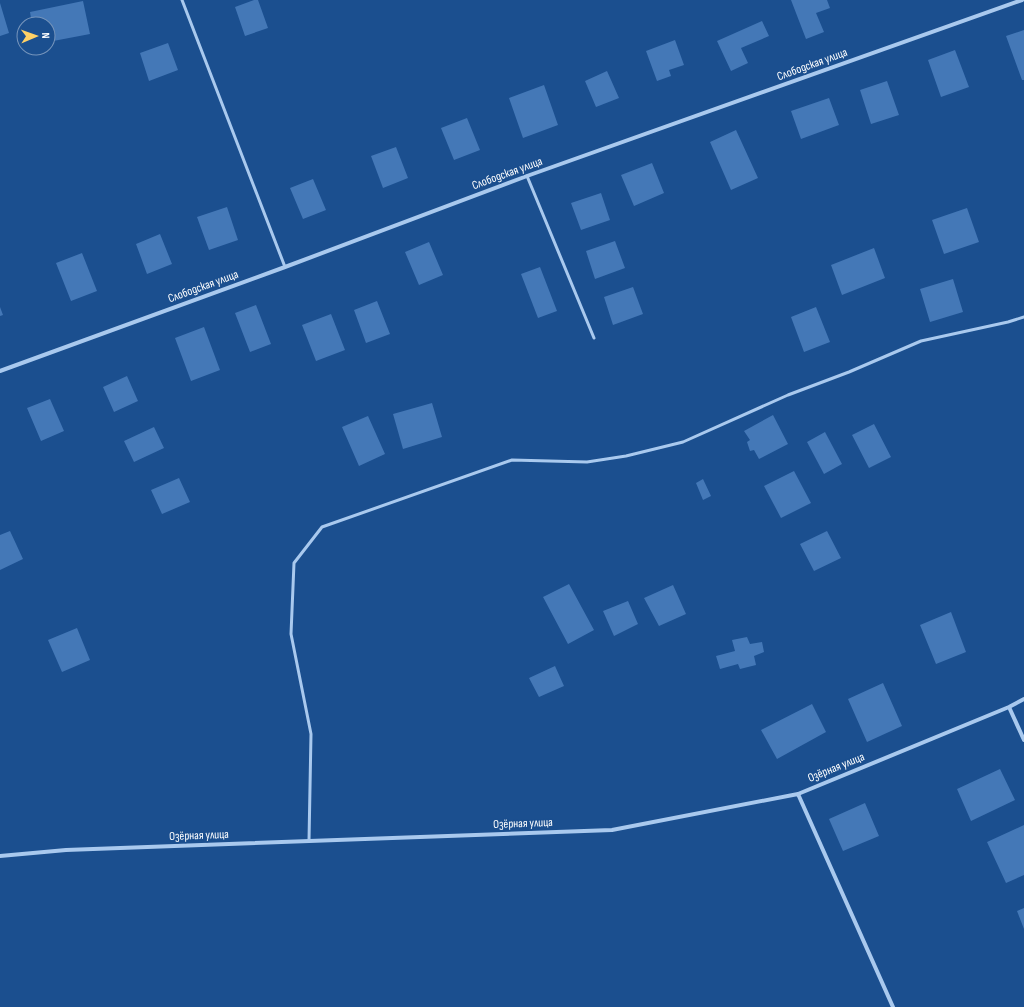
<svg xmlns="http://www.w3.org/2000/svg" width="1024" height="1007" viewBox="0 0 1024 1007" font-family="'Sofia Sans Condensed',sans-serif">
<rect width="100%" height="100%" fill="#1b4f8f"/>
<path fill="#4478b7" d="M254,0H258L268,28L245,36L235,7Z
M791,0H827L830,8L816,13L824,32L806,39Z
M83,1L90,34L48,42V24H32L30,12Z
M0,3L9,33L0,36Z
M762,21L769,36L741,48L748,63L731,71L717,41Z
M1024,30V80H1022L1006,36Z
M675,40L684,65L669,70L671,76L657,81L646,51Z
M168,43L178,70L149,81L140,53Z
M955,50L969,87L941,97L928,60Z
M607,71L619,98L596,107L585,81Z
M887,81L899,115L871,124L860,90Z
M544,85L558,125L523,138L509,98Z
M829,98L839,125L801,139L791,111Z
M467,118L480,150L454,160L441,128Z
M736,130L758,178L731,190L710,142Z
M396,147L408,178L383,188L371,156Z
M652,163L664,193L634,206L621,175Z
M313,179L326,210L303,219L290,188Z
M601,193L610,220L581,230L571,203Z
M227,207L238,240L209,250L197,217Z
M967,208L979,242L944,254L932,220Z
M160,234L172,264L147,274L136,244Z
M615,241L625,268L595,279L586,251Z
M429,242L443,275L419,285L405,252Z
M874,248L885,278L842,295L831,265Z
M82,253L97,291L71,301L56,263Z
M540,267L557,311L538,318L521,274Z
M953,279L963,312L930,322L920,289Z
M633,287L643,314L613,325L604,297Z
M377,301L390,334L366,343L354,310Z
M256,305L271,344L250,352L235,313Z
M0,307L3,315L0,316Z
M816,307L830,342L804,352L791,317Z
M331,314L345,350L316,361L302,325Z
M204,327L220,370L191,381L175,338Z
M127,376L138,401L114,412L103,387Z
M50,399L64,431L41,441L27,408Z
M432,403L442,437L403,449L393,414Z
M773,415L788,444L759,459L754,450L750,451L747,442L750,440L744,431Z
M368,416L385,454L359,466L342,427Z
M874,424L891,457L869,468L852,435Z
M154,427L164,448L134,462L124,441Z
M825,432L842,464L824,474L807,442Z
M794,471L811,503L781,518L764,486Z
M179,478L190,502L162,514L151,490Z
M703,479L711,496L703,500L696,483Z
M10,531L23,559L0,570V535Z
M827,531L841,558L814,571L800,544Z
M569,584L594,630L568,644L543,597Z
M673,585L686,614L659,626L644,598Z
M628,601L638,624L614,636L603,611Z
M951,612L966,652L936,664L920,625Z
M77,628L90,660L62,672L48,640Z
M747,637L750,644L762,642L764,652L754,656L756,665L740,669L738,664L720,669L716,656L735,651L732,640Z
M555,666L564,686L539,697L529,678Z
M883,683L902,726L867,742L848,699Z
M812,704L826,732L777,759L761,730Z
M1000,769L1015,800L971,821L957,789Z
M865,803L879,836L843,851L829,819Z
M1024,825V875L1006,883L987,842Z
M1024,908V929L1017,911Z"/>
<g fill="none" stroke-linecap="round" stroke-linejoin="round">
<path stroke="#a9c9ee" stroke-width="3" d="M182,0L285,267
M527,176L594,338
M309,841L311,734L291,634L294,563L322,527L512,460L587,462L626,456L683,442L788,395L849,372L921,341L1008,322L1024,317"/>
<path stroke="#a9c9ee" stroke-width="4" d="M0,371L285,267L527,176L1022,0
M1009,707L1024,740
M798,794L893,1007
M0,856L66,850L612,830L798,794L1009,707L1024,699"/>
</g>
<g text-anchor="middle" stroke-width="3" stroke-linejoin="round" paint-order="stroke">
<g font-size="12" fill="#fff" stroke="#1b4f8f">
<text transform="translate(812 64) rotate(-20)" y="4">Слободская улица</text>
<text transform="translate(507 173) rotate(-20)" y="4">Слободская улица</text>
<text transform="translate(203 286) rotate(-20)" y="4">Слободская улица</text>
<text transform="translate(836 767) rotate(-22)" y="4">Озёрная улица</text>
<text transform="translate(523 823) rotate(-2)" y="4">Озёрная улица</text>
<text transform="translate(199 835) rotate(-2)" y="4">Озёрная улица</text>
</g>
</g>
<g transform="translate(36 36) rotate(88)"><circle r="19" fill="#1b4f8f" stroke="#7695bc"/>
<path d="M0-3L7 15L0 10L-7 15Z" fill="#ffd166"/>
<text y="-6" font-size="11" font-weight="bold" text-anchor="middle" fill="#ffffff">N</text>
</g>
</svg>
